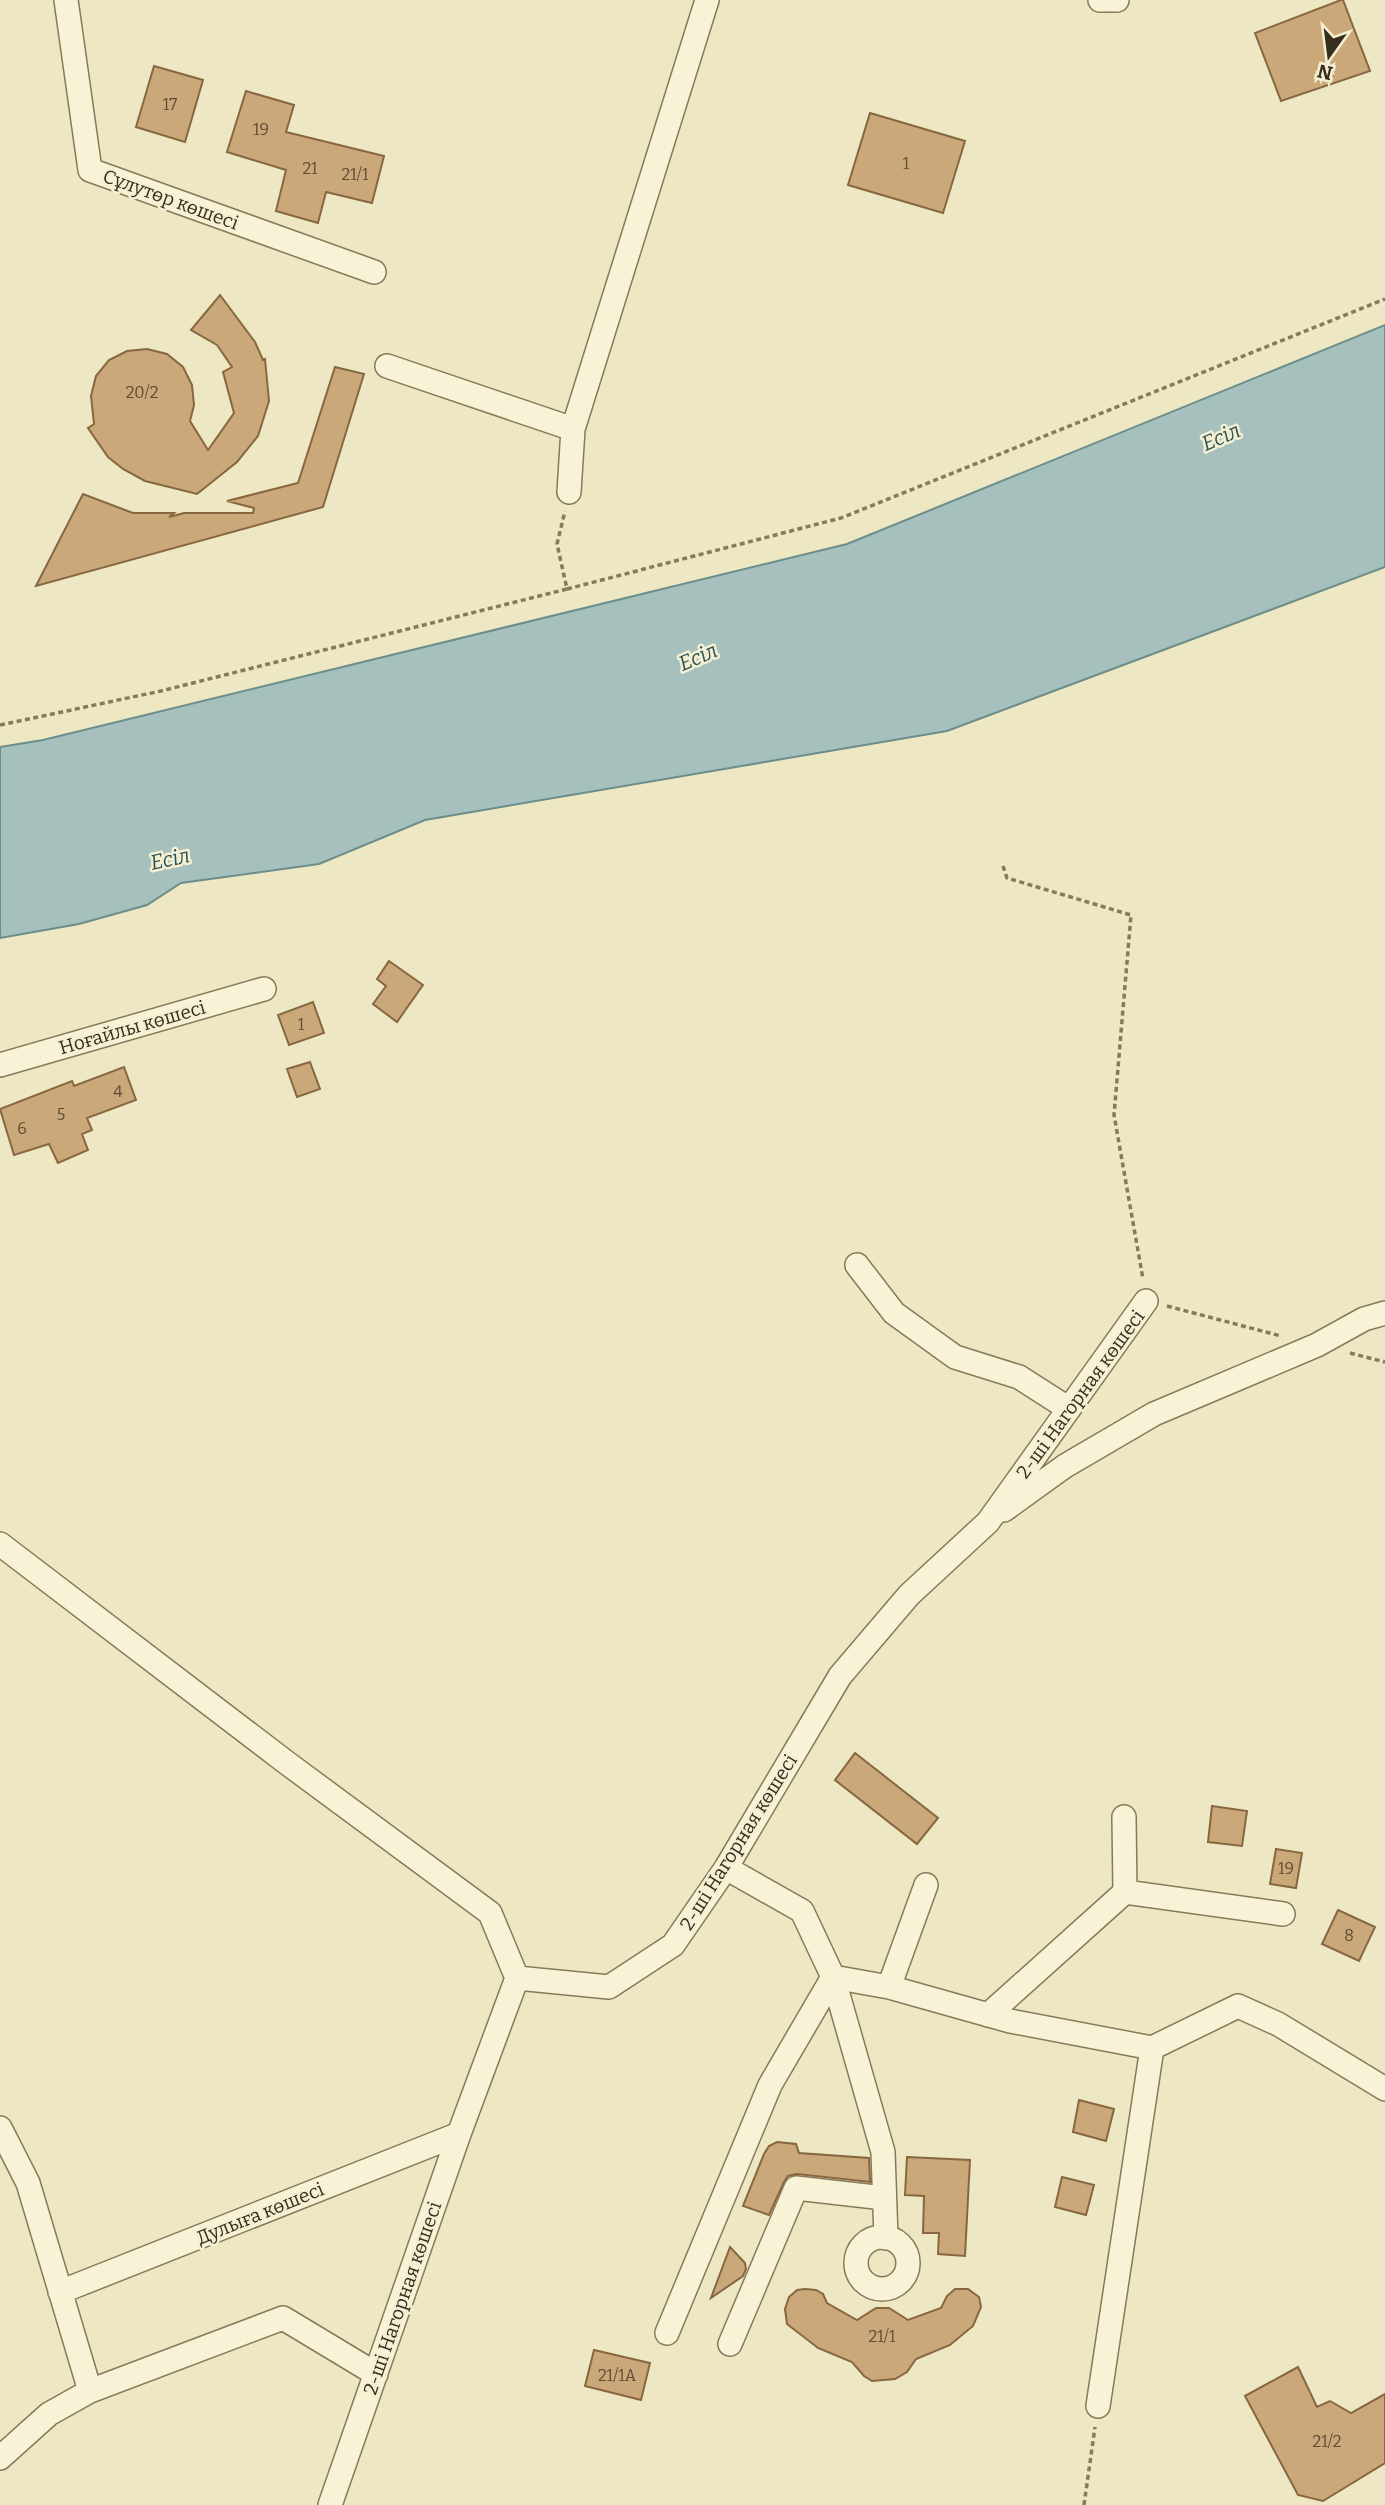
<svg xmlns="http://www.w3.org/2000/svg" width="1385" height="2505" viewBox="0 0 1385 2505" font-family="Bitter,serif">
<rect width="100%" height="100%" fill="#ede7c3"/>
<path fill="#a5c0bd" stroke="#6c8e8b" stroke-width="2" d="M1385,325V567L947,731L425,820L319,864L181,883L147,905L79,924L0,938V747L43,740L847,544Z"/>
<path fill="#cba879" stroke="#866740" stroke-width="2" d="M1341,0H1343L1370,71L1281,101L1255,33Z
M154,66L203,80L185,142L136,127Z
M246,91L294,105L286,132L384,156L372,203L326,192L318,223L276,211L286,170L227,152Z
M870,113L965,141L943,213L848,185Z
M220,295L255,342L263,360L265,359L269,401L258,436L237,462L197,494L145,481L123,469L108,457L88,428L94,424L91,396L96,376L109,360L127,351L147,349L167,354L183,367L192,385L194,405L190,421L208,450L234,413L223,372L232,367L217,345L191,330Z
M335,367L364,374L323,507L36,586L83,494L133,513H174L169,517L184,513H253L254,508L227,501L298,483Z
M389,961L423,985L397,1022L373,1004L386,986L377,979Z
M313,1002L324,1033L289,1045L278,1015Z
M310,1062L320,1089L297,1097L287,1069Z
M124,1067L136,1100L87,1118L92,1130L82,1134L88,1150L58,1163L49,1144L14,1155L0,1109L72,1081L74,1086Z
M855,1753L938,1818L917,1844L835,1780Z
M1212,1806L1247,1811L1242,1846L1208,1842Z
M1276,1849L1302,1853L1296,1888L1270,1884Z
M1338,1910L1375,1927L1359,1961L1322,1944Z
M1079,2100L1114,2109L1106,2141L1073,2132Z
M777,2142L796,2144L799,2153L869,2158L870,2182L797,2174L788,2176L784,2182L769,2215L743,2206L764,2154L769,2146Z
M907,2157L970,2160L965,2256L938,2254L939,2233H923L924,2196L905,2195Z
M1062,2177L1094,2185L1086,2215L1055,2207Z
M730,2247L745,2263L746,2269L743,2276L711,2298Z
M805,2289L816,2290L823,2294L827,2303L857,2320L876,2308H889L908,2320L941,2308L947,2296L955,2289H968L979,2297L981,2307L973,2326L950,2345L916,2359L907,2372L895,2379L872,2381L864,2376L852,2362L818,2348L787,2324L785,2309L789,2297L797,2290Z
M594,2350L650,2363L641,2400L585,2386Z
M1298,2367L1317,2407L1330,2401L1351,2413L1385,2394V2463L1323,2501L1298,2495L1245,2396Z"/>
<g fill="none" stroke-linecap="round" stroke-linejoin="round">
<defs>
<path id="minor" d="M66,0L90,170L374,272
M1100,0H1117
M387,366L573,429
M569,492L573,429L707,0
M0,1065L264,989
M857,1265L894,1313L955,1357L1019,1377L1069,1409
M1004,1510L1065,1466L1154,1414L1317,1345L1364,1319L1385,1313
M0,1544L287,1763L490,1913L517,1978
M726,1868L802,1911L833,1977L889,1987L1010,2021L1152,2048L1238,2006L1278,2024L1385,2089
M1125,1892L1283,1914
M889,1987L926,1885
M988,2015L1125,1892L1124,1817
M0,2128L28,2183L90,2391L283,2318L376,2374
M856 2263a26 26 0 1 1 52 0a26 26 0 1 1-52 0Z
M60,2292L459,2134
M667,2333L770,2085L833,1977L883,2152L886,2238
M730,2344L796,2188L884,2198
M1098,2406L1152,2048
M0,2458L49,2414L90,2391
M330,2505L459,2134L517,1978L609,1987L673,1945L726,1868L840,1676L909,1595L988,1522L1146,1301"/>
</defs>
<use href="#minor" stroke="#87795a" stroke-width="26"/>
<path stroke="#87795a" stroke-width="3.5" stroke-dasharray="5 3.5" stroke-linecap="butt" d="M567,589L841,518L1385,299
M0,725L161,691L567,589L557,544L565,511
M1003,866L1007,878L1131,915L1114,1115L1143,1279
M1167,1306L1281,1336
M1350,1353L1385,1362
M1084,2505L1095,2427"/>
<use href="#minor" stroke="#f8f3d6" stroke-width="23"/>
</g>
<g text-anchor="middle" stroke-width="5" stroke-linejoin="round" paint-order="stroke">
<g font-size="16" fill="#5c4c35">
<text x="170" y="110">17</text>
<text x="261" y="135">19</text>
<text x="906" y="169">1</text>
<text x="310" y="174">21</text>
<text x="355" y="180">21/1</text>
<text x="142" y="398">20/2</text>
<text x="301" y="1030">1</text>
<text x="118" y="1097">4</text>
<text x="61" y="1120">5</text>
<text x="22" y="1134">6</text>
<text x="1286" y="1874">19</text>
<text x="1349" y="1941">8</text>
<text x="882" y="2342">21/1</text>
<text x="617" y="2381">21/1А</text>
<text x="1327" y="2447">21/2</text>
</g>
<g font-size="19" fill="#372e1e" stroke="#f5f0d3">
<text transform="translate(171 199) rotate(20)" y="7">Сұлутөр көшесі</text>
<text transform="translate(132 1027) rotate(-16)" y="7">Ноғайлы көшесі</text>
<text transform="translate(1080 1394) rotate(-54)" y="7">2-ші Нагорная көшесі</text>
<text transform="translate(738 1842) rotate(-58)" y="7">2-ші Нагорная көшесі</text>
<text transform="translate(260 2213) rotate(-22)" y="7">Дулыға көшесі</text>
<text transform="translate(402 2298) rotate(-71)" y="7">2-ші Нагорная көшесі</text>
</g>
<g font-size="21" font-style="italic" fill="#2d5357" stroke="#f5f0d3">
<text transform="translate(1221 437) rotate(-23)" y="7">Есіл</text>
<text transform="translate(698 657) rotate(-23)" y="7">Есіл</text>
<text transform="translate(170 859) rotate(-12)" y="7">Есіл</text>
</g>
</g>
<g transform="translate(1329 56) rotate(194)" stroke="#f5f0d3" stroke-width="5" paint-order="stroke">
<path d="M0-5L12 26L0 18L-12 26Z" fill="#372e1e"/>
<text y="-10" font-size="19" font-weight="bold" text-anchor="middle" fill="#372e1e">N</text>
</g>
</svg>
